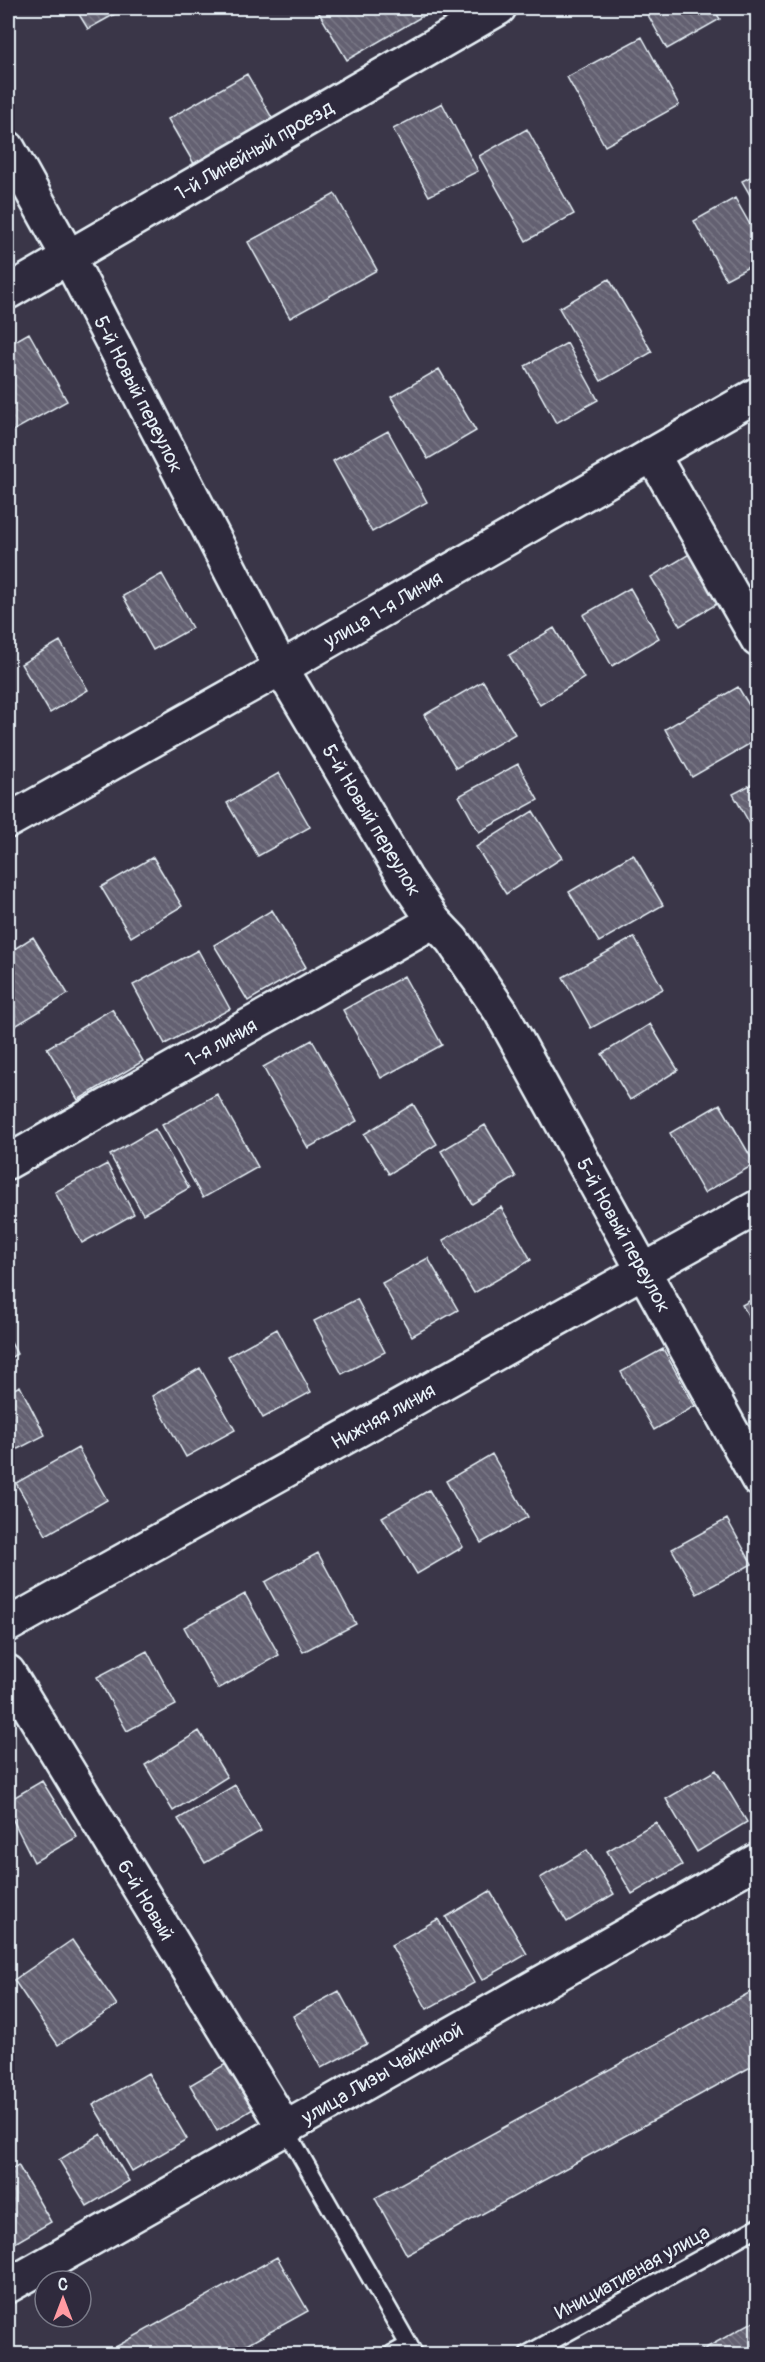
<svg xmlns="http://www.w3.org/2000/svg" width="765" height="2362" viewBox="0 0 765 2362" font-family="Pangolin,sans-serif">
<defs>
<pattern id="building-back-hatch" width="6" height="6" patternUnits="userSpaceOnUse" patternTransform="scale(1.5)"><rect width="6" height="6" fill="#636171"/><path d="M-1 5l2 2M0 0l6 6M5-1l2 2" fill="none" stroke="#797886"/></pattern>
</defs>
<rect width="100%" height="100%" fill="#3a3648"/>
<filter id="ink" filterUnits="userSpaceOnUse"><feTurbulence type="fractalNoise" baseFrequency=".0167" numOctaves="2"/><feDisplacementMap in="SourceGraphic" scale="12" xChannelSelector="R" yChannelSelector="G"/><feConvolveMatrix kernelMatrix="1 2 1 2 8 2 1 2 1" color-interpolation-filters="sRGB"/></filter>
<g filter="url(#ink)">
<path fill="url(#building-back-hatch)" stroke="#e8f1f8" stroke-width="1.5" d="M75,8H126L88,29Z
M316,8H425L428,13L347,60Z
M644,8H713L720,19L667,49Z
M642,37L679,105L605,146L567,77Z
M247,74L276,125L197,169L168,119Z
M442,103L478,171L429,196L393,129Z
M527,129L574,214L526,241L479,156Z
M758,173V209L742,181Z
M335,194L377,270L290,318L248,242Z
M735,198L758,239V262L726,279L694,221Z
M609,279L652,352L601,381L559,308Z
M29,333L67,401L11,432L8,425V345Z
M567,343L598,400L556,423L525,366Z
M439,369L476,431L428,459L391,397Z
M388,431L427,502L372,532L333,461Z
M696,550L725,599L680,626L651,577Z
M162,574L192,628L153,650L123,596Z
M630,588L659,638L612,666L583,615Z
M554,628L584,678L540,705L509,655Z
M60,641L88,690L50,713L21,664Z
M483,681L515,734L456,768L424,715Z
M738,687L758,720V739L692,777L665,729Z
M518,764L538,800L479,832L459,796Z
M279,773L310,827L258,856L227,803Z
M758,781V838L733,794Z
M533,811L562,858L506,894L476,847Z
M633,854L663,905L599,942L569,892Z
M153,857L182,906L131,937L101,887Z
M272,910L306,967L248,1001L214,945Z
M33,937L68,994L12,1028L8,1021V953Z
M634,937L663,989L591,1028L563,977Z
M198,950L230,1009L165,1044L133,985Z
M404,976L442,1045L381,1078L343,1010Z
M112,1009L143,1061L78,1100L47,1048Z
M650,1024L678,1070L630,1100L602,1054Z
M312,1040L357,1121L308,1148L263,1067Z
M217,1094L258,1167L203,1198L162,1125Z
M413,1104L437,1144L389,1174L364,1134Z
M720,1104L755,1164L704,1193L670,1133Z
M485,1125L516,1177L472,1204L441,1151Z
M155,1129L189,1188L143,1214L110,1155Z
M107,1164L134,1214L82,1243L55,1192Z
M501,1207L531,1260L474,1293L443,1240Z
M428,1258L458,1310L412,1336L382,1283Z
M758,1296V1332L742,1305Z
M357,1299L385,1352L342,1374L314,1321Z
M277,1329L311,1392L263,1418L228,1356Z
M8,1337L17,1354L8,1359Z
M663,1349L695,1406L654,1430L621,1372Z
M200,1368L235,1430L186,1457L152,1396Z
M20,1386L45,1435L8,1454V1392Z
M78,1448L107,1500L46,1535L16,1483Z
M492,1454L528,1517L481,1543L446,1481Z
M429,1490L463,1547L417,1574L382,1517Z
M727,1519L752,1564L697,1594L672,1549Z
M318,1553L356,1624L303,1652L265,1582Z
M245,1594L279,1655L218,1689L184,1627Z
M147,1651L176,1705L127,1731L97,1677Z
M199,1731L227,1777L173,1811L145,1765Z
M716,1770L747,1822L697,1852L666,1799Z
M42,1781L77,1837L34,1862L8,1810V1801Z
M235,1785L261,1831L205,1863L178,1819Z
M656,1822L682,1865L632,1894L607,1851Z
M587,1850L614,1894L567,1922L540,1878Z
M490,1891L527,1954L482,1980L446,1917Z
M438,1919L474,1983L427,2009L391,1945Z
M72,1940L117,2005L58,2045L14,1980Z
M758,1988V2063L407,2255L375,2198Z
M339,1991L367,2044L321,2068L293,2016Z
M231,2061L258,2106L217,2131L190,2085Z
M148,2073L187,2139L132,2171L93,2105Z
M101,2134L129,2181L87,2206L59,2160Z
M18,2165L51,2222L15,2243L8,2230V2171Z
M277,2257L308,2311L230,2354H103Z
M758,2319V2354H695Z"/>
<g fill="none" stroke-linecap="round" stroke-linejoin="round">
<defs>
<path id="service" d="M285,2128L414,2354
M392,2354L409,2345
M528,2354L758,2227"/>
<path id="minor" d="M8,148L69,258L281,668L405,878L434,921L452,940L501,1012L758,1479
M8,292L499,8
M652,454L758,640
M8,821L281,668L758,394
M8,1162L434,921
M8,1625L758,1207
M8,1672L285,2128"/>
<path id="secondary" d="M8,2286L758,1860"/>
</defs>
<use href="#service" stroke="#e8f1f8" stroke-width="21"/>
<use href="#minor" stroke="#e8f1f8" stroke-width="38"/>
<use href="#secondary" stroke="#e8f1f8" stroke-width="38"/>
<use href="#service" stroke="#2f2a3d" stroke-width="16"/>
<use href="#minor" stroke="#2f2a3d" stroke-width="33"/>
<use href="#secondary" stroke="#2f2a3d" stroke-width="33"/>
</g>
</g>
<g text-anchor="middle" stroke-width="6" stroke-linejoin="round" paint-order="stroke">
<g font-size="20" fill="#e8f1f8" stroke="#2f2a3d">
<text transform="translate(254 150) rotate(-30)" y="7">1-й Линейный проезд</text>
<text transform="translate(139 394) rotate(63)" y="7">5-й Новый переулок</text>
<text transform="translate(383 609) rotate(-30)" y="7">улица 1-я Линия</text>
<text transform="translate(372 820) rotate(59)" y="7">5-й Новый переулок</text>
<text transform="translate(221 1042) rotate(-29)" y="7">1-я линия</text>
<text transform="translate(624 1235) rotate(61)" y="7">5-й Новый переулок</text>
<text transform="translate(383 1416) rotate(-29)" y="7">Нижняя линия</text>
<text transform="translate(146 1900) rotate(59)" y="7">6-й Новый</text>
<text transform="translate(382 2073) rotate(-30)" y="7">улица Лизы Чайкиной</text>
<text transform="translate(632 2272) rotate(-29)" y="7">Инициативная улица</text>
</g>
</g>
<rect width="765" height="2362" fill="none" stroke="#2f2a3d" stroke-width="30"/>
<rect x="15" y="15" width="735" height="2332" fill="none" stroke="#e8f1f8" stroke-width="2" filter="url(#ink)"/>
<g transform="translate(63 2299)"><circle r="28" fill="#2f2a3d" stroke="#797a88" stroke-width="1.5"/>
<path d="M0-4.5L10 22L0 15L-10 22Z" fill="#ff9aa2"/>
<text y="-9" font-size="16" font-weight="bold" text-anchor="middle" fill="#e8f1f8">С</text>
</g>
</svg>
